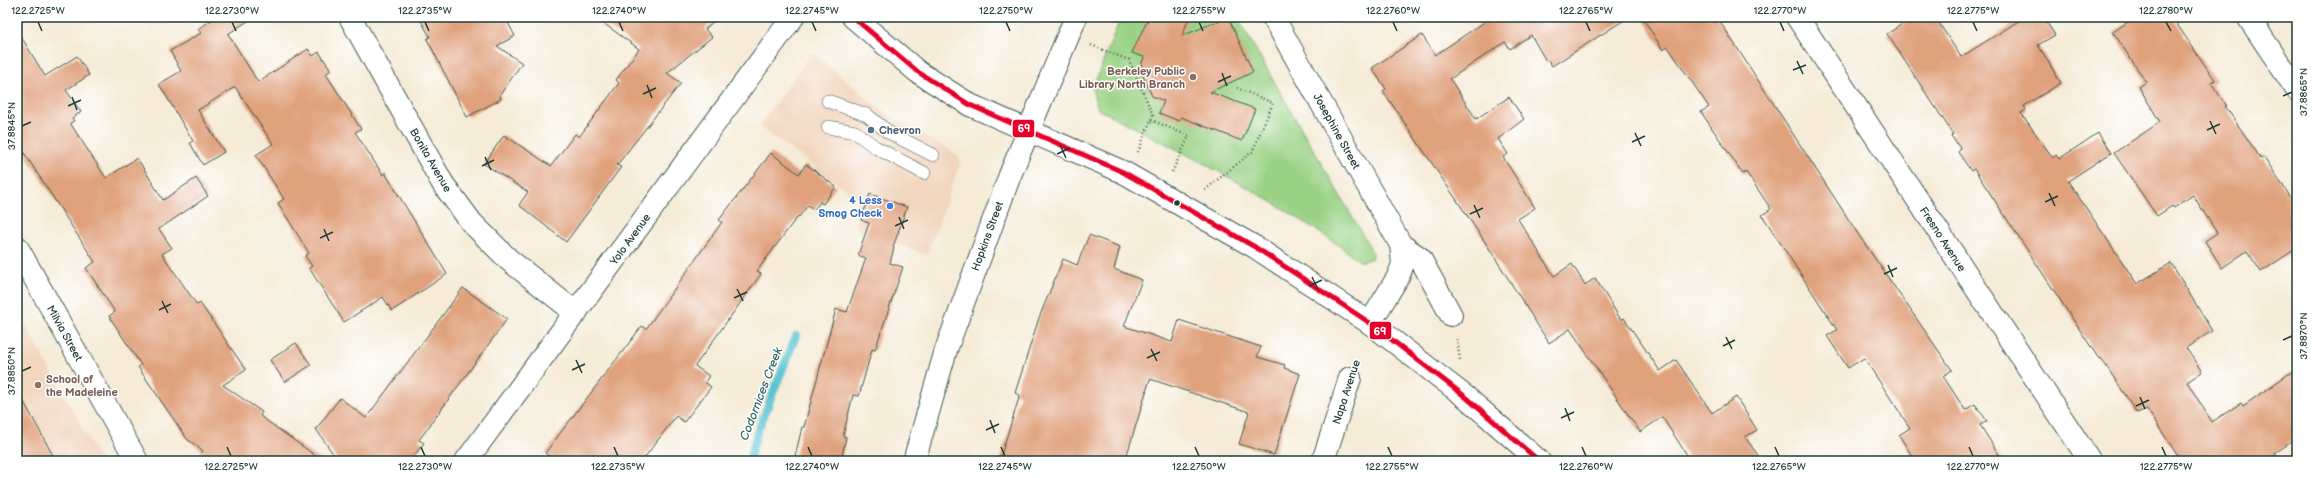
<svg xmlns="http://www.w3.org/2000/svg" width="2314" height="478" viewBox="0 0 2314 478" font-family="'Balsamiq Sans',sans-serif">
<rect width="100%" height="100%" fill="#fff"/>
<filter id="ink" filterUnits="userSpaceOnUse"><feTurbulence type="fractalNoise" baseFrequency=".025" numOctaves="2"/><feDisplacementMap in="SourceGraphic" scale="8" xChannelSelector="R" yChannelSelector="G"/><feConvolveMatrix kernelMatrix="1 2 1 2 8 2 1 2 1" color-interpolation-filters="sRGB"/></filter>
<filter id="wash" filterUnits="userSpaceOnUse"><feTurbulence type="fractalNoise" baseFrequency=".012" numOctaves="4" result="noise"/><feDisplacementMap in="SourceGraphic" scale="16" xChannelSelector="R" yChannelSelector="G"/><feGaussianBlur stdDeviation="0.9" result="paint"/><feColorMatrix in="noise" values="0 0 0 0 0 0 0 0 0 0 0 0 0 0 0 0 0 1.4 0 .05"/><feComposite in="paint" operator="in"/></filter>
<g filter="url(#wash)">
<rect width="100%" height="100%" fill="#f5ebd7"/>
<path fill="#f1d5bd" d="M812,52L882,111L958,155L961,161L927,255L857,229V198L759,126Z
M17,310L101,461H17Z"/>
<path fill="#9ad285" stroke="#5c885c" d="M1121,17H1237L1372,251V258L1361,262C1280,200 1188,155 1098,109L1092,89Z"/>
<g fill="none" stroke-linecap="round" stroke-linejoin="round">
<path stroke="#5ac5d4" stroke-width="8" d="M749,461L757,433L796,336"/>
</g>
<g id="blocks">
<path fill="#e0a17d" d="M216,17H254L228,34L258,82L308,49L313,56L319,52L331,70L326,74L361,129L355,132L383,175L385,173L447,274L392,311L383,297L344,322L309,268L312,266L305,256L309,253L278,203L284,199L256,155L273,144L235,87L198,110L224,152L203,165L190,143L193,141L159,84L181,71L170,51L201,33L198,29Z
M419,17H505L515,36L497,46L522,63L500,95L501,99L467,117L427,39L430,37Z
M595,17H719L705,29L712,37L667,73L681,83L617,165L621,167L566,242L519,205L528,192L484,164L504,135L551,166L575,134L579,137L619,83L616,80L639,49Z
M1149,17H1189L1182,36L1228,17L1253,72L1210,92L1255,109L1242,141L1181,117L1179,121L1159,113L1164,101L1152,96L1140,69L1144,57L1132,53Z
M1492,17H1629L1552,66L1548,60L1546,61L1531,35L1510,49L1505,42L1450,79L1476,119L1509,97L1524,119L1498,139L1508,154L1503,157L1535,208L1518,219L1554,276L1572,264L1585,285L1595,278L1621,320L1624,318L1660,371L1676,360L1712,413L1736,397L1757,430L1745,437L1762,461H1691L1662,417L1640,432L1570,329L1549,343L1485,242L1383,91L1386,89L1372,68L1422,35L1435,55Z
M1642,17H1717L1860,237L1952,370L1943,376L1965,410L1975,404L1987,421L1980,425L2003,461H1915L1899,435L1910,428L1864,358L1848,368L1827,336L1837,330L1762,215L1771,209L1746,172L1743,174L1701,112L1709,107L1668,47L1663,50Z
M1913,17H1935L1961,57L2025,17H2043L2055,35L2038,45L2061,83L2024,106L2026,110L2021,113L2053,158L2056,155L2059,159L2098,133L2111,153L2068,181L2137,284L2171,263L2212,331L2186,348L2202,372L2187,382L2212,422L2241,403L2243,406L2297,368V438L2275,453L2280,461H2181L2147,409L2137,413L2101,358L2099,359L1974,169L1971,171L1958,152L1961,149L1951,136L1953,134L1887,34Z
M2135,17H2172L2215,80L2211,83L2227,106H2225L2261,159L2264,157L2297,207V248L2261,272L2247,251L2222,268L2205,241L2217,233L2193,195L2174,208L2172,206L2157,216L2114,153L2160,122L2139,87L2146,82L2113,32Z
M17,30L45,76L77,56L89,75L66,90L81,112L72,118L74,121L70,123L106,178L137,158L163,200L196,178L208,196L159,229L172,248L162,254L197,305L200,303L246,370L223,385L262,412L260,416L323,461H195L203,451L187,439L138,367L141,365L109,316L115,312L86,268L95,262L17,142Z
M771,153L799,174L806,164L836,187L823,204L820,202L814,210L808,205L799,217L798,216L757,271L761,274L695,366L709,376L705,382L711,387L684,422L676,416L642,461H556L545,453L642,326L646,329L722,222L719,220Z
M870,194L907,207L893,247L894,248L890,263L903,267L875,350L872,349L859,396L853,395L843,436L846,437L841,461H794L802,427H804L836,309L847,312L866,258L858,255L869,223L861,220Z
M1089,235L1120,247L1114,269L1142,280L1124,326L1172,342L1179,320L1261,347L1257,357L1285,365L1284,368L1300,374L1274,455L1239,444L1249,412L1150,379L1125,461H999L1020,395L1015,393L1039,318L1063,259L1077,265Z
M463,288L507,319L419,440L424,443L410,461H338L316,429L340,398L366,418Z
M296,343L311,365L285,382L270,360Z
M17,389L56,461H17Z"/>
</g>
</g>
<g filter="url(#ink)">
<use href="#blocks" fill-opacity="0" stroke="#3f574c" stroke-width="1"/>
<g fill="none" stroke-linecap="round" stroke-linejoin="round">
<defs>
<path id="service" d="M828,101L867,115L888,132L933,155
M828,127L855,132L875,147L924,173"/>
<path id="minor" d="M350,17L443,184L472,223L509,260L576,313
M1273,17L1401,245L1403,264L1398,277L1370,323
M1797,17L2090,461
M2248,17L2297,90
M1401,245L1420,258L1451,315
M17,247L137,461
M466,461L793,17
M1323,461L1350,378"/>
<path id="tertiary" d="M853,17L918,72L970,105L1123,172L1255,247L1370,323L1467,398L1539,461
M914,461L946,350L1010,175L1076,17"/>
</defs>
<use href="#service" stroke="#3f574c" stroke-width="14"/>
<use href="#minor" stroke="#3f574c" stroke-width="24"/>
<use href="#tertiary" stroke="#3f574c" stroke-width="24"/>
<path stroke="#3f574c" stroke-width="2.5" stroke-dasharray="1 3" stroke-linecap="butt" d="M1091,45L1129,60L1153,115L1138,152
M1151,120L1189,136L1172,172
M1205,190L1252,152L1273,103L1237,88
M1457,339L1460,360"/>
<use href="#service" stroke="#fff" stroke-width="13"/>
<use href="#minor" stroke="#fff" stroke-width="22"/>
<use href="#tertiary" stroke="#fff" stroke-width="22"/>
<defs>
<path id="bus-1" d="M853,17L918,72L970,105L1123,172L1255,247L1370,323L1467,398L1539,461"/>
</defs>
<use href="#bus-1" stroke="#fff" stroke-width="8"/>
<use href="#bus-1" stroke="#e4002b" stroke-width="5"/>
</g>
</g>
<path fill="none" stroke="#1f3d34" stroke-width="1.5" d="M38,22L42,31M232,22L236,31M425,22L429,31M619,22L623,31M812,22L816,31M1006,22L1010,31M1199,22L1203,31M1393,22L1397,31M1586,22L1590,31M1780,22L1784,31M1973,22L1977,31M2166,22L2171,31M1797,61L1803,74M1793,70L1806,65M1222,73L1227,86M1218,82L1231,76M647,85L652,98M643,94L656,88M2283,96L2292,92M72,97L77,110M68,106L81,100M2210,121L2216,134M22,126L31,122M2207,130L2220,124M1635,133L1641,146M1632,142L1645,136M1060,145L1066,158M1057,154L1070,148M485,157L491,170M482,166L494,160M2049,193L2055,206M2045,202L2058,196M1474,205L1480,218M1470,214L1483,208M899,217L904,229M895,226L908,220M324,229L329,241M320,238L333,232M1888,265L1893,277M1884,274L1897,268M1312,277L1318,289M1309,286L1322,280M737,289L743,301M734,298L747,292M162,301L168,313M159,310L171,304M1726,337L1732,349M2283,340L2292,336M1723,346L1735,340M1151,349L1157,361M1147,358L1160,352M576,360L582,373M572,370L585,364M22,371L31,367M2140,397L2145,409M2136,406L2149,400M1565,408L1570,421M1561,418L1574,412M990,420L995,433M986,430L999,424M227,447L231,456M421,447L425,456M614,447L618,456M808,447L812,456M1001,447L1005,456M1195,447L1199,456M1388,447L1392,456M1582,447L1586,456M1775,447L1779,456M1969,447L1973,456M2162,447L2166,456"/>
<g fill="#8d6e63" stroke="#fff" stroke-width="1.5">
<circle cx="1193" cy="77" r="4"/>
<circle cx="38" cy="385" r="4"/>
</g>
<circle fill="#5c6f8a" stroke="#fff" stroke-width="1.5" cx="871" cy="130" r="4"/>
<circle fill="#1f3d34" stroke="#fff" stroke-width="1.5" cx="1177" cy="203" r="3.5"/>
<circle fill="#3f7fe0" stroke="#fff" stroke-width="1.5" cx="890" cy="206" r="4"/>
<g text-anchor="middle" stroke-width="3" stroke-linejoin="round" paint-order="stroke">
<g font-size="11" font-weight="bold" fill="#785e54" stroke="#fff" text-anchor="end">
<text x="1185" y="75">Berkeley Public<tspan x="1185" dy="13">Library North Branch</tspan></text>
<text x="46" y="383" text-anchor="start">School of<tspan x="46" dy="13">the Madeleine</tspan></text>
</g>
<g font-size="11" font-weight="bold" fill="#4e5e75" stroke="#fff" text-anchor="start">
<text x="879" y="134">Chevron</text>
</g>
<g font-size="11" fill="#1f3d34" stroke="#fff">
<text transform="translate(1337 131) rotate(61)" y="4">Josephine Street</text>
<text transform="translate(431 160) rotate(60)" y="4">Bonita Avenue</text>
<text transform="translate(987 236) rotate(-70)" y="4">Hopkins Street</text>
<text transform="translate(630 239) rotate(-54)" y="4">Yolo Avenue</text>
<text transform="translate(1943 239) rotate(57)" y="4">Fresno Avenue</text>
<text transform="translate(65 333) rotate(61)" y="4">Milvia Street</text>
<text transform="translate(1346 392) rotate(-72)" y="4">Napa Avenue</text>
</g>
<g font-size="11" font-weight="bold" fill="#366cbe" stroke="#fff" text-anchor="end">
<text x="882" y="204">4 Less<tspan x="882" dy="13">Smog Check</tspan></text>
</g>
<g font-size="12" font-style="italic" fill="#316664" stroke="#fff">
<text transform="translate(761 394) rotate(-69)" y="4">Codornices Creek</text>
</g>
</g>
<g stroke="#fff" stroke-width="1.5">
<rect x="1012" y="119" width="23" height="19" rx="4" fill="#e4002b"/>
<rect x="1369" y="321" width="23" height="19" rx="4" fill="#e4002b"/>
</g>
<g font-size="11" text-anchor="middle" font-weight="bold" fill="#fff">
<text x="1024" y="132">69</text>
<text x="1380" y="335">69</text>
</g>
<rect width="2314" height="478" fill="none" stroke="#fff" stroke-width="44"/>
<rect x="22" y="22" width="2270" height="434" fill="none" stroke="#1f3d34" stroke-width="1.5"/>
<g font-size="10" text-anchor="middle" fill="#1f3d34">
<text x="38" y="14">122.2725°W</text>
<text x="232" y="14">122.2730°W</text>
<text x="425" y="14">122.2735°W</text>
<text x="619" y="14">122.2740°W</text>
<text x="812" y="14">122.2745°W</text>
<text x="1006" y="14">122.2750°W</text>
<text x="1199" y="14">122.2755°W</text>
<text x="1393" y="14">122.2760°W</text>
<text x="1586" y="14">122.2765°W</text>
<text x="1780" y="14">122.2770°W</text>
<text x="1973" y="14">122.2775°W</text>
<text x="2166" y="14">122.2780°W</text>
<text transform="translate(2303 92) rotate(-90)" y="4">37.8865°N</text>
<text transform="translate(11 126) rotate(-90)" y="4">37.8845°N</text>
<text transform="translate(2303 336) rotate(-90)" y="4">37.8870°N</text>
<text transform="translate(11 371) rotate(-90)" y="4">37.8850°N</text>
<text x="231" y="470">122.2725°W</text>
<text x="425" y="470">122.2730°W</text>
<text x="618" y="470">122.2735°W</text>
<text x="812" y="470">122.2740°W</text>
<text x="1005" y="470">122.2745°W</text>
<text x="1199" y="470">122.2750°W</text>
<text x="1392" y="470">122.2755°W</text>
<text x="1586" y="470">122.2760°W</text>
<text x="1779" y="470">122.2765°W</text>
<text x="1973" y="470">122.2770°W</text>
<text x="2166" y="470">122.2775°W</text>
</g>
</svg>
